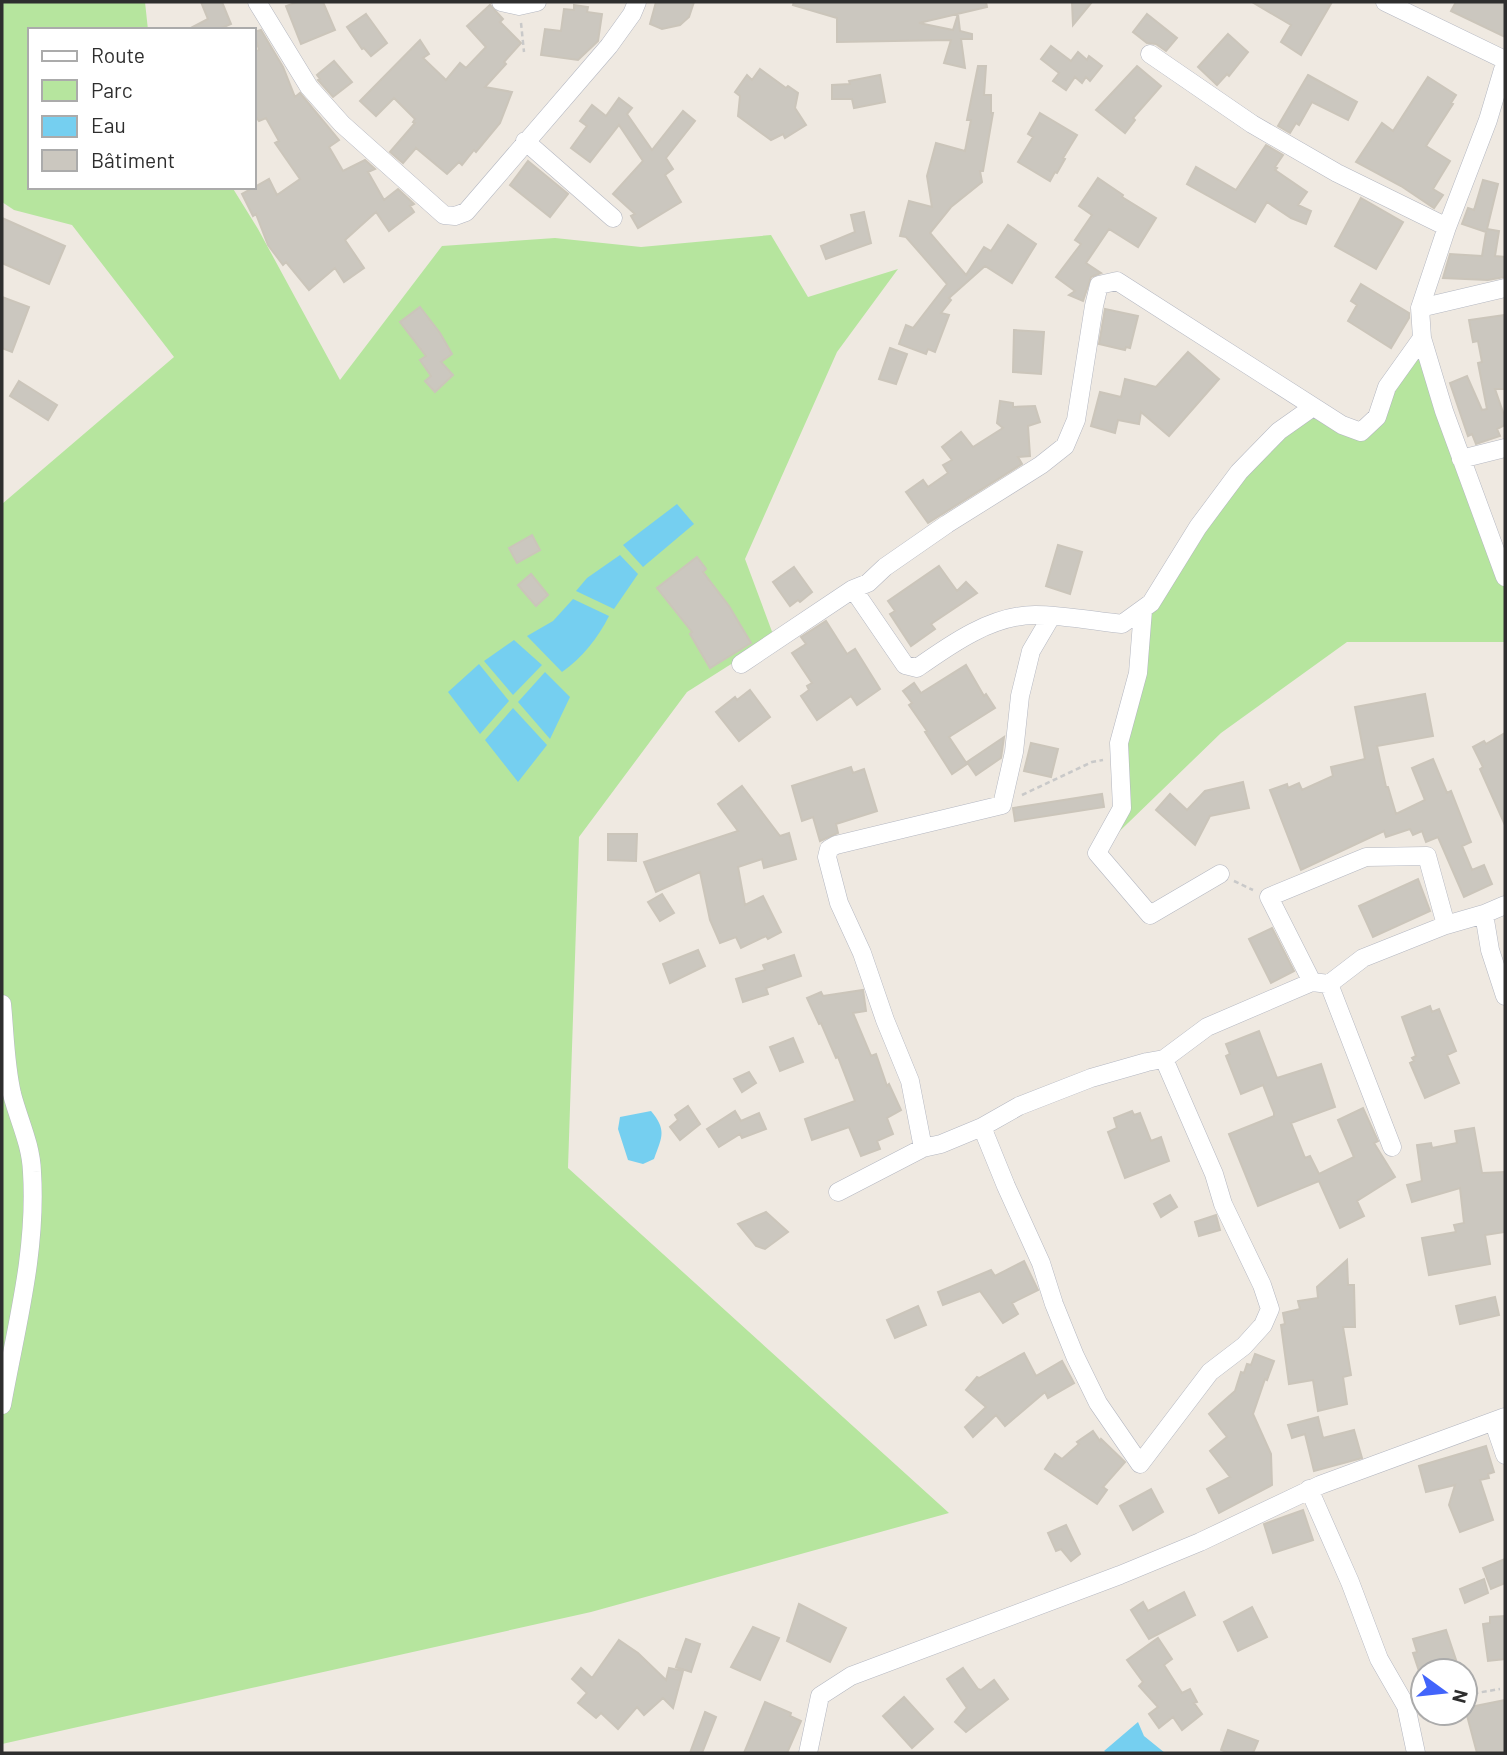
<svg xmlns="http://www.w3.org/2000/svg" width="1507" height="1755" viewBox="0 0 1507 1755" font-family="Barlow,sans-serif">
<rect width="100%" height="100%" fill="#efe9e1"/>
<path fill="#b6e59e" d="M2,2H145L148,30H30V187H232L258,229L340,380L442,246L555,238L641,247L771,235L808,297L898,269L837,352L745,559L774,637L687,692L579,837L568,1168L949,1513L591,1612L2,1744V504L174,357L72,225L14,210L2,202Z
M1422,338L1505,583V642H1347L1221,733L1097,853L1122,808L1119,743L1143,610L1198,527L1313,407L1361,432Z"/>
<path fill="#75cff0" d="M677,504L694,524L643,567L623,545Z
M620,555L638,574L614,609L576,591L587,578Z
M573,599L609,616C598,638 582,658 562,672L527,636L553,621Z
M514,640L542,665L513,695L484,661Z
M479,664L509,701L480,734L448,692Z
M545,672L570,697L550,739L518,702Z
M513,708L547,745L518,782L485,740Z
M651,1111C667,1130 662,1137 654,1159L643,1164L628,1160L618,1129L620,1117Z
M1138,1722L1144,1736L1165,1753H1107L1104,1751Z"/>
<path fill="#cbc7bf" stroke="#cbc5ba" stroke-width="2" d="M201,2H222L231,24L217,30H187L208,19Z
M298,2H323L335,30L301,44L286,6Z
M656,2H694L689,17L680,25L662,29L650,24Z
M794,2H986L987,7L919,23L953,30L958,14L960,31L972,34V39H961L965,68L944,63L951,40L837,42V18L793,5Z
M1072,2H1092L1073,25Z
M1252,2H1332L1301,55L1281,42L1291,25Z
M1456,2H1505V37L1451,11Z
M490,5L503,19L500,22L521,43L504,62L506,64L485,87L512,92L500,123L476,152L474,150L462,165L459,162L447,174L416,148L403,163L390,152L415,123L413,122L415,119L394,98L376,116L360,101L420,40L429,54L423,58L446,80L460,63L466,68L486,47L467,26Z
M574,5L588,7L587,12L602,14L598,41L578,60L541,55L545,29L561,31L564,9L574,10Z
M366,14L387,43L371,56L364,48L362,49L347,27Z
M1147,14L1177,38L1166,51L1156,44L1147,43L1133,32Z
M261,30L283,67L295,97L300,93L339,140L329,147L343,171L365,160L375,169L368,172L384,200L398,189L414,204L410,206L414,212L389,231L376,212L345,240L364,268L344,282L335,268L309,290L286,262L283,265L268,245L256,214L253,216L242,194L269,179L277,195L300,179L275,143L279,141L266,118L259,121L254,114V52L259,50L254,32Z
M1228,34L1248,52L1229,76L1227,74L1217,85L1198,67Z
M1051,46L1071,61L1078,52L1087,60L1089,56L1102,66L1090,81L1086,77L1082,83L1075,77L1066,90L1053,81L1059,73L1041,59Z
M334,61L352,82L333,97L318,80L320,79L317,75Z
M978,66H986L984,95H991V113H993L983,171H980L982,182L951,207L930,233L966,275L984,247L991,251L1008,225L1036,244L1012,283L985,266L949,298L951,300L941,313L949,315L935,352L928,349L926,354L899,344L906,325L913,328L947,284L906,237L900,236L909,201L932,207L927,176L936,143L965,151L971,120H967Z
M1137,66L1161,86L1133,118L1135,120L1125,133L1096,110Z
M760,69L786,88L788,86L798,93L795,108L806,125L785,138L783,134L771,140L738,116L740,96L735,92L747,75L752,80Z
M880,75L885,102L854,108L852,99H832V85L850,84L849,81Z
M1308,75L1357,102L1348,120L1312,102L1299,125L1296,123L1290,133L1278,126Z
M1428,77L1456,95L1451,103L1453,104L1426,146L1450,161L1433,189L1443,195L1434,208L1401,186L1356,162L1382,123L1393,131Z
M619,98L632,108L627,114L652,150L683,111L695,121L666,158L673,169L665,175L681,202L638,228L631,216L635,214L613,194L643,161L619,125L590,162L571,148L587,126L580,121L592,105L606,116Z
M1040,113L1077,135L1063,158L1065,159L1057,173L1055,172L1050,181L1018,162L1033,137L1028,134Z
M1266,145L1283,155L1275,167L1277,168L1275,170L1307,192L1298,205L1311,211L1306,224L1291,218L1267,202L1255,222L1187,184L1196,167L1236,190Z
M528,161L568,194L550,217L510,185Z
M1098,178L1123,195L1122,197L1156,218L1138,247L1109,229L1086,263L1101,273L1091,277L1083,301L1069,295L1075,291L1056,277L1081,244L1075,240L1092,215L1079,206Z
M1483,180L1498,184L1487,229L1499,231L1495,256L1505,257V277L1488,280L1443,278L1450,254L1482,256L1486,232L1462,224L1468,208L1474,210Z
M1361,198L1403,222L1376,269L1335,246Z
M864,212L871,243L826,259L821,246L855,232L851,215Z
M2,218L65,246L49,284L2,263Z
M1361,284L1409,313V318L1391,348L1348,321L1357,305L1351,301Z
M2,297L29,307L12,352L2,348Z
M420,307L440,333L452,354L441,362L453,375L435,392L425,381L431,376L420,360L426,356L400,322Z
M1105,309L1138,316L1130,348L1126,347L1125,350L1099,344Z
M1505,315V389H1495L1505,418V425L1497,429L1500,436L1476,444L1472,434L1468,436L1450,383L1467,376L1482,410L1487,409L1478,363L1482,362L1478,341L1473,342L1469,320Z
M1014,330L1044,332L1041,374L1013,372Z
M890,348L907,354L896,384L879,379Z
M1188,352L1219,379L1169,436L1141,412L1139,424L1118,420L1115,433L1091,426L1100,392L1121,397L1125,379L1156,387Z
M19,381L57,405L48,420L10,396Z
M1000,401L1013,403V407L1035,406L1040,422L1028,426L1030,456L1018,457L1022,464L928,523L906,492L923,480L928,487L948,473L943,465L952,460L942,447L961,432L973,447L1003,428L997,423Z
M532,535L540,550L517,563L509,548Z
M1058,545L1082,552L1070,594L1046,586Z
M697,557L706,569L703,572L729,606L751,643L710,668L690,634L692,632L657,588Z
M939,566L957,591L966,582L977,593L931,624L935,629L911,646L890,614L895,611L888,601Z
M794,567L812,592L800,602L798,600L790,606L773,582Z
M531,574L548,595L536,606L518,585Z
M826,621L847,654L855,649L880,689L857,705L851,696L817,720L801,696L809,690L807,686L812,683L792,653L806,644L801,637Z
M966,665L984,696L986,694L995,708L949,737L967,764L952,774L925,732L927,731L909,705L912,703L903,691L914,683L921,693Z
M750,690L770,717L739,741L716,712L735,697L737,700Z
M1425,694L1433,736L1377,746L1386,787H1388L1396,814L1425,800L1412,768L1433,759L1447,793L1451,791L1471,842L1462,846L1472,870L1484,865L1492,884L1464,897L1438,837L1426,842L1422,831L1413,835L1410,829L1386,837L1384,831L1301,870L1270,790L1287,784L1288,788L1299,783L1302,790L1333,776L1331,767L1365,759L1355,707Z
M1505,733V825L1480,769L1483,767L1473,747L1484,741L1486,744Z
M1004,737L1001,758L976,775L967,762Z
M1031,743L1058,749L1051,777L1024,771Z
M851,767L853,773L864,769L877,811L836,824L838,833L820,841L813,817L802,821L792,786Z
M1243,782L1249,808L1210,816L1195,845L1156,810L1170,794L1187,810L1205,791Z
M742,786L780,836L789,833L796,859L764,868L762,859L738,867L745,905L763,896L781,932L768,939L766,936L741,948L736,937L720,943L710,920L700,872L656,892L644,862L738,831L718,804Z
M1102,794L1104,807L1015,821L1013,808Z
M608,834H637L636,861L608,860Z
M1418,879L1430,911L1373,937L1359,906Z
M662,894L674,913L660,921L648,902Z
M1272,928L1294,971L1271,983L1249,939Z
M698,950L705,966L670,983L663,964Z
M794,955L801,976L766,988L768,994L743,1002L736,979L765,970L763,965Z
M863,990L866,1011L853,1013L871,1056L876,1054L887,1086L889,1084L901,1110L887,1118L893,1134L877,1141L880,1149L861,1156L849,1127L812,1140L805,1119L855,1101L838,1057L836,1058L821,1023L819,1024L807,998L821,992L823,996Z
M1430,1006L1432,1012L1439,1009L1456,1051L1447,1055L1459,1083L1425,1098L1410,1063L1414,1061L1412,1058L1416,1056L1402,1017Z
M1259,1031L1277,1078L1321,1064L1335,1107L1291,1123L1305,1158L1310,1156L1319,1174L1354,1157L1338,1120L1363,1108L1378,1141L1374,1143L1395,1177L1357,1201L1364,1216L1340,1228L1319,1181L1258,1206L1229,1134L1274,1116V1113L1263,1085L1241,1094L1226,1056L1230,1054L1226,1044Z
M793,1038L803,1062L780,1071L770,1047Z
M749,1072L756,1083L742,1092L734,1079Z
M688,1106L700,1124L680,1140L670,1127L678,1120L675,1115Z
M735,1111L741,1121L759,1113L766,1129L742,1138L740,1134L719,1147L707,1129Z
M1132,1111L1134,1115L1140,1113L1151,1141L1161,1137L1169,1161L1125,1178L1108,1132L1117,1128L1114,1118Z
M1474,1128L1482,1173L1505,1172V1232L1485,1235L1490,1264L1429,1275L1422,1238L1456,1232L1454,1225L1464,1223L1460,1188L1412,1202L1407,1185L1422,1181L1417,1145L1431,1143L1432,1148L1457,1143L1455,1131Z
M1170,1195L1177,1207L1161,1217L1154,1204Z
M766,1212L788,1232L765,1249L756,1246L738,1224Z
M1216,1215L1220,1230L1199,1236L1195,1222Z
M1347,1260L1348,1285H1354L1355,1327H1343L1351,1375L1343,1377L1347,1404L1318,1411L1313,1380L1289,1384L1281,1325L1285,1324L1283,1313L1300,1309L1298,1301L1318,1298L1317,1287Z
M1024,1261L1038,1290L1012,1303L1018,1314L1003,1323L980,1291L943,1305L938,1292L991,1270L995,1276Z
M1495,1297L1499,1315L1460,1324L1456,1306Z
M918,1306L926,1325L895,1338L887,1320Z
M1024,1353L1036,1376L1062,1361L1074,1383L1048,1398L1045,1392L1005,1426L996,1415L973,1437L965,1427L986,1407L966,1390L977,1377L979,1378Z
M1255,1354L1274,1361L1267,1380L1265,1379L1253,1414L1271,1454L1272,1485L1219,1513L1207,1489L1230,1477L1210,1451L1227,1437L1209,1414L1235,1391L1241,1372L1244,1373L1247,1364L1251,1365Z
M1318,1417L1323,1438L1354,1430L1362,1458L1314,1471L1305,1434L1292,1438L1288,1425Z
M1093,1431L1100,1441L1101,1439L1125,1462L1103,1487L1107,1490L1097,1504L1045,1469L1055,1454L1062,1459L1079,1444L1077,1442Z
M1486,1446L1494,1472L1488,1474L1489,1478L1480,1480L1493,1520L1460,1532L1449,1505L1455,1485L1426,1492L1419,1466Z
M1151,1489L1163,1512L1133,1530L1120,1506Z
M1303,1510L1313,1540L1273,1553L1264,1524Z
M1066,1525L1080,1554L1071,1561L1061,1549L1056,1551L1048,1533Z
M1505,1559V1583L1491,1589L1483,1568Z
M1484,1579L1488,1593L1465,1603L1460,1589Z
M1184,1592L1195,1615L1149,1639L1131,1610L1143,1602L1148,1611Z
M799,1604L846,1628L830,1662L787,1641Z
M1252,1607L1267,1637L1238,1651L1224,1622Z
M1505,1616V1659L1488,1661L1483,1624L1490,1623V1617Z
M753,1627L779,1638L760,1680L731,1667Z
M1446,1630L1458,1666L1444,1671H1419L1413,1653L1417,1652L1413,1639Z
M1158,1638L1172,1659L1164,1665L1182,1693L1190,1689L1197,1702L1194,1703L1202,1714L1182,1730L1173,1717L1159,1728L1149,1714L1158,1707L1139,1686L1143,1682L1127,1660Z
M686,1639L700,1644L691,1672L676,1667Z
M619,1640L638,1653L666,1680L669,1668L683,1671L673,1708L663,1698L644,1715L637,1707L618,1729L601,1713L596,1718L578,1703L587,1693L572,1679L581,1668L592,1678Z
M963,1668L978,1689L981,1690L994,1680L1008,1699L966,1732L955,1722L967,1708L947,1679Z
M904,1697L933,1729L912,1748L883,1716Z
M1505,1700V1753H1477L1465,1708Z
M765,1702L791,1713L790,1716L801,1721L787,1753H744Z
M705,1712L716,1717L702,1753H690Z
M1228,1730L1258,1741L1253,1753H1229L1221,1750Z"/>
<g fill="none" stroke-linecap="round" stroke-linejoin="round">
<defs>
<path id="minor" d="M257,2L309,87L342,124L444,215L455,216L466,212L609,46L632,14L637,2
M501,2L519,6L537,2
M1385,2L1505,60
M1150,54L1252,124L1337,173L1447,227
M1505,63L1488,120L1447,227L1420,308L1422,338L1444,411L1505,577
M525,141L613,218
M1420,308L1505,288
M1461,459L1505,448
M853,589L905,665L917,668C951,644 992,615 1035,615C1063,615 1094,621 1122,624L1151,603L1198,527L1239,472L1279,431L1313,407
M1143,610L1138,673L1119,743L1122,808L1097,853L1150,915L1220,874
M741,664L853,589L868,583L885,567L947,524L1041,465L1065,446L1076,420L1094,306L1099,285L1117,281L1342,425L1361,432L1377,417L1387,387L1422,338
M1505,905L1484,914L1490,950L1505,996
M1312,982L1269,897L1366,857L1427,856L1446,925
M1329,984L1392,1147
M2,1004C5,1034 5,1064 12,1094C19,1121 31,1144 32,1172C37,1252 16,1327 2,1405
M982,1127L1006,1186L1041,1263L1054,1304L1075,1356L1098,1403L1140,1464L1210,1372L1244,1346L1263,1325L1270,1309L1262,1285L1223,1204L1214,1174L1164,1059
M923,1148L910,1081L885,1020L862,953L839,903L827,857L829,849L836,845L1002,805L1014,752L1020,696L1031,651L1051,617
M838,1192L923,1148L941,1144L982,1127L1019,1106L1091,1078L1147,1062L1164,1059L1207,1027L1312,982L1329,984L1363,958L1446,925L1484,914
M1494,1423L1505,1455
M1309,1489L1350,1582L1379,1659L1406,1706L1416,1753
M808,1753L820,1696L851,1676L1120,1575L1200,1542L1320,1485L1505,1417"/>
</defs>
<use href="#minor" stroke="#b4b7c1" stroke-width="19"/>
<path stroke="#c9c9c9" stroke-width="2.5" stroke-dasharray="5 3.5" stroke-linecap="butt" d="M521,23L524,52
M1022,795L1092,762L1103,760
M1234,881L1253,890
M1465,1695L1500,1689"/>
<use href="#minor" stroke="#fff" stroke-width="18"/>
</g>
<rect width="1507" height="1755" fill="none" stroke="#2e2e2e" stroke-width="7"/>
<rect x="28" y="28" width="228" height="161" fill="#ffffff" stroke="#ababab" stroke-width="2"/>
<rect x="42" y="51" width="35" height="10" fill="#ffffff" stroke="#ababab" stroke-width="2"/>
<text x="91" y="63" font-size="21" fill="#2e2e2e">Route</text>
<rect x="42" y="80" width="35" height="21" fill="#b6e59e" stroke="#ababab" stroke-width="2"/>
<text x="91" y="98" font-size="21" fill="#2e2e2e">Parc</text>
<rect x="42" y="116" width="35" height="21" fill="#75cff0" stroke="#ababab" stroke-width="2"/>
<text x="91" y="133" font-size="21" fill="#2e2e2e">Eau</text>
<rect x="42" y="150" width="35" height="21" fill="#cbc7bf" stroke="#ababab" stroke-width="2"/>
<text x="91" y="168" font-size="21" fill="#2e2e2e">Bâtiment</text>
<g transform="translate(1444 1692) rotate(105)"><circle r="33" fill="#ffffff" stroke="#ababab" stroke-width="2"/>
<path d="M0-5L12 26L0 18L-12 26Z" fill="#4264fb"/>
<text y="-10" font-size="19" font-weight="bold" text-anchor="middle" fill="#2e2e2e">N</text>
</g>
</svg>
